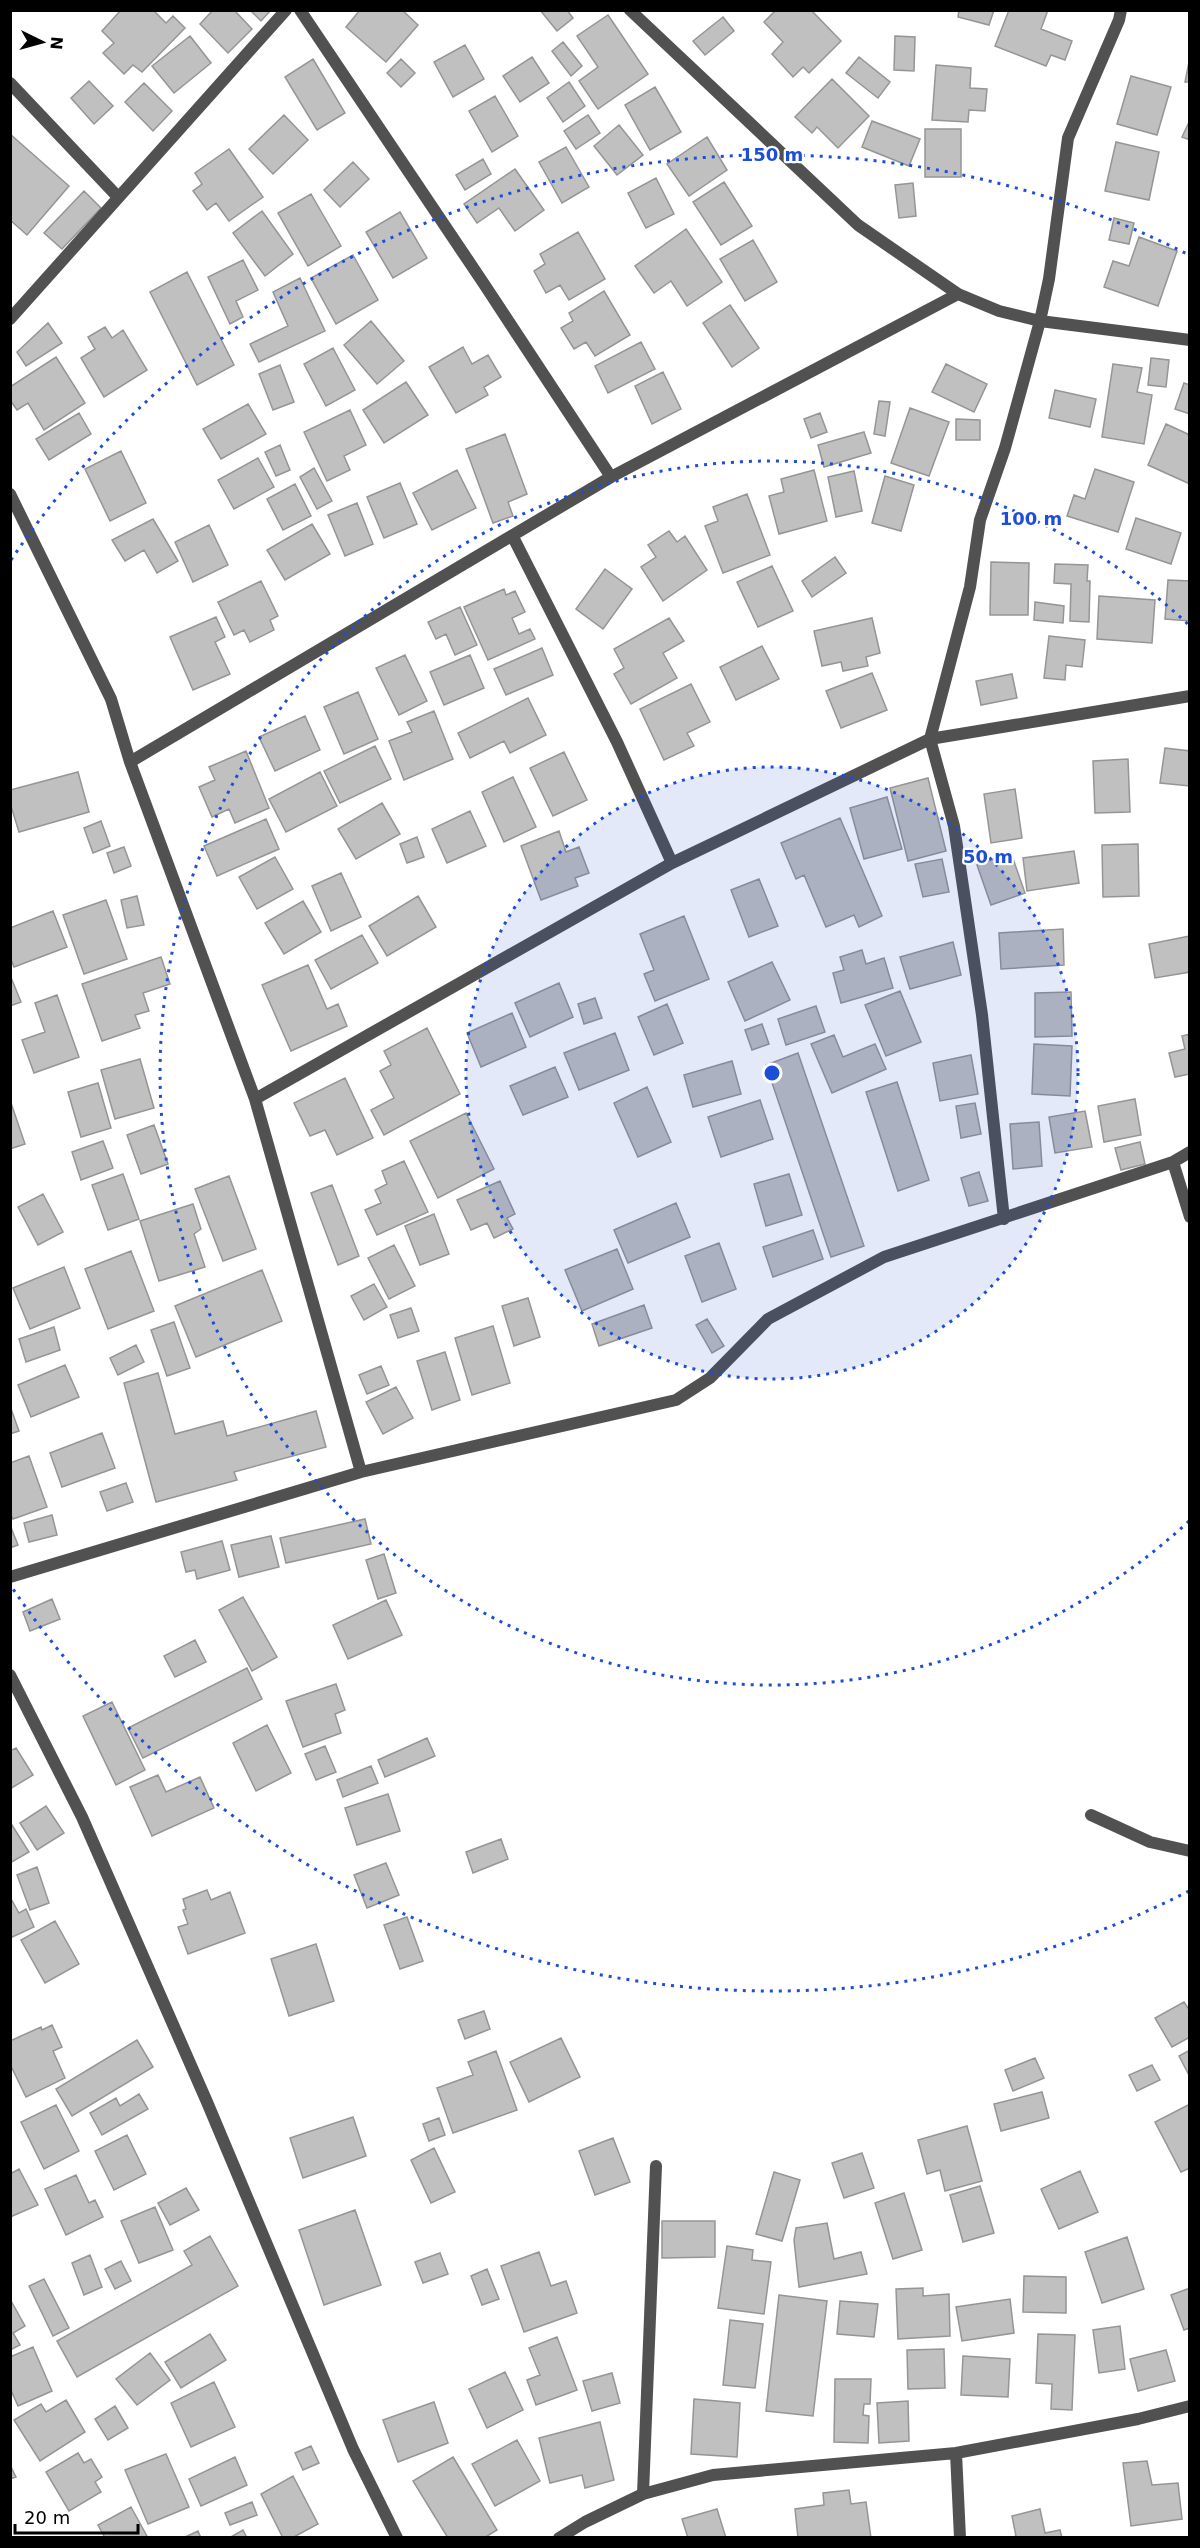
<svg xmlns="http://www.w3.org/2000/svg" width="1200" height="2548" viewBox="0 0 1200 2548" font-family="'DejaVu Sans',sans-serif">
<rect width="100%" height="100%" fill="#fff"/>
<path fill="#c0c0c0" stroke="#959595" stroke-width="1.5" d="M121,10H153L166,23L173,16L185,28L142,72L133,65L124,74L103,53L114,43L102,31Z
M213,10H234L252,29L228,53L200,24Z
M250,10H271L261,21Z
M360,10H402L418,25L386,62L346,27Z
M540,10H567L573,18L557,31Z
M776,10H811L841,41L809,73L803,67L793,77L772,54L783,42L764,22Z
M959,10H994L989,25L958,17Z
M1009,10H1048L1041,29L1072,41L1065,60L1051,55L1046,66L995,46Z
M608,15L648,74L598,109L579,81L598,67L577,36Z
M723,17L734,31L705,55L693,41Z
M190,36L211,63L174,93L152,66Z
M895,36L915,37L914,71L894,70Z
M563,42L582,66L571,76L552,51Z
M465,45L484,79L453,97L434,62Z
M532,57L549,83L520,102L503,76Z
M859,57L890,82L878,98L846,73Z
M1190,57V82H1185Z
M313,59L345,113L317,130L285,77Z
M401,59L415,73L401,87L387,73Z
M936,65L971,68L970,88L987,89L985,111L969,110L968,122L932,120Z
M1131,76L1171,87L1157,135L1117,124Z
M832,79L869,116L838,148L817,127L812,133L795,117Z
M89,81L113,106L94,124L71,98Z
M569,82L585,106L563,122L547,98Z
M144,83L172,111L153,131L125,102Z
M655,87L681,132L650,150L625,105Z
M495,96L518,136L492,152L469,111Z
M284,115L308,140L273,174L249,149Z
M588,115L600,133L576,149L564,131Z
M1190,120V140L1182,137Z
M872,121L920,139L909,166L862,147Z
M619,125L643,155L617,175L594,146Z
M925,129H961V177H925Z
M10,134L69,186L27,235L10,220Z
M707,137L727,170L689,196L667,164Z
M1116,142L1159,152L1149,200L1105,191Z
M566,147L589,187L562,203L539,162Z
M229,149L263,197L229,221L216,203L207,210L193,191L202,184L195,173Z
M483,159L491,174L465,190L456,175Z
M353,162L369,179L340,207L324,190Z
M515,169L544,210L515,231L499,208L477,223L464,204Z
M656,178L674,214L646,228L628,193Z
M724,182L752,226L721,245L693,202Z
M913,183L916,216L899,218L895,185Z
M84,191L101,208L62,249L44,233Z
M311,194L341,246L308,266L278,213Z
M262,211L293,254L265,276L233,233Z
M400,212L427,258L393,278L366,232Z
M1114,218L1134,223L1129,244L1109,240Z
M686,229L722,282L687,306L671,281L654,293L635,266Z
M578,232L605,279L569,300L560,285L546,293L534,271L545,264L540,254Z
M1139,237L1177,251L1158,306L1104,287L1113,261L1129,266Z
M753,240L777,282L745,301L720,259Z
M353,255L378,300L336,324L311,278Z
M243,260L258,290L236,301L243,317L230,324L208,277Z
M187,272L234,365L197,385L150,292Z
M300,278L325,331L259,362L250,344L288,326L273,292Z
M604,291L630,335L595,356L586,342L574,349L561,328L573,321L569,313Z
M730,305L759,348L732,367L703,323Z
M371,321L404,361L377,384L344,345Z
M48,323L62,343L26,366L17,352Z
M105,327L112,338L123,330L147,370L104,397L81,358L95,349L88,337Z
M641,342L655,369L608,393L595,366Z
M463,347L472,364L488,355L501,377L484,387L488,395L456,413L429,367Z
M333,348L355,390L326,406L304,364Z
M56,357L85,403L44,430L28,403L17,410L10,400V387Z
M1151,358L1169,360L1166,387L1148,385Z
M946,364L987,384L974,412L932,392Z
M1113,364L1142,368L1137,392L1152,395L1144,444L1102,437Z
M280,365L294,402L273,410L259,374Z
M663,372L681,409L652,424L635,386Z
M406,382L428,415L384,443L363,410Z
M1184,383L1190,385V414L1175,409Z
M1055,390L1096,399L1090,427L1049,418Z
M879,401L890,402L885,436L874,434Z
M248,404L266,434L221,459L203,429Z
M910,408L949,422L929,476L891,463Z
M350,410L366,445L344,456L350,470L327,481L304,432Z
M79,413L91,434L49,460L36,439Z
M820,413L827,432L811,438L804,419Z
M956,419L980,420V440H956Z
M1166,424L1190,435V484L1148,465Z
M864,432L871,453L824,467L818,445Z
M505,434L527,494L508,502L513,516L493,523L466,449Z
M280,445L290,470L276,476L265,452Z
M121,451L146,503L110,521L85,469Z
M258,458L274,487L234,509L218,480Z
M314,468L332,501L317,509L300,477Z
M1095,469L1134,482L1118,532L1067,516L1074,495L1085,499Z
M457,470L476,508L432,530L413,493Z
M814,470L827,521L779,534L769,496L784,492L781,479Z
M854,471L862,511L836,517L828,477Z
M885,476L914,485L901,531L872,523Z
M400,483L417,524L384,538L367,497Z
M295,484L311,516L283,530L267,499Z
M747,494L770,555L723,573L705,526L718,521L713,507Z
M357,503L373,544L345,556L328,515Z
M1136,518L1181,533L1171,564L1126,549Z
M153,519L178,561L157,573L144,550L125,561L112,540Z
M312,524L330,554L285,580L267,550Z
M209,525L228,565L193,582L175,542Z
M669,531L677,542L685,536L707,570L663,601L641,567L656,557L648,545Z
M835,557L846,573L812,597L802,581Z
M991,562L1029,563L1028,615H990Z
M1055,564L1088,565L1087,581H1090L1089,622L1070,621L1071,584L1054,583Z
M772,566L793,611L758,627L737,582Z
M605,569L632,589L603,629L576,609Z
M1168,580L1190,581V621L1165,619Z
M261,581L278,616L270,620L274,630L250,642L244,630L234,635L218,602Z
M504,589L506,595L515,591L525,612L512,618L519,634L530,629L535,639L488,660L464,607Z
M1099,596L1155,600L1152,643L1097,639Z
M1035,602L1064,606L1063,623L1034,620Z
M460,607L477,645L455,655L446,634L436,639L428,622Z
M216,617L225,637L215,642L230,674L193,690L170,637Z
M669,618L684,641L663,653L677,678L631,704L614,674L624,668L614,649Z
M872,618L880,653L866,657L868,666L843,671L841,662L822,666L814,631Z
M1049,636L1085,640L1082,667L1066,665L1065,680L1044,678Z
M762,646L779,679L736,700L720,667Z
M542,648L553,675L506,695L494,669Z
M405,655L427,701L399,715L376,668Z
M470,655L484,688L444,705L430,672Z
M872,673L887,710L841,728L826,691Z
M1012,674L1017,698L981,705L976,681Z
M691,684L710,722L687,733L694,746L664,760L640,709Z
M358,692L378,739L344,754L324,707Z
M528,698L546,735L510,753L504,741L470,758L458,733Z
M434,711L453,759L404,780L389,741L412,732L407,722Z
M305,716L320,750L275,771L259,737Z
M375,746L391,779L340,803L324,771Z
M1165,748L1190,751V786L1160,783Z
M246,751L269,808L235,823L229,809L212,817L199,787L215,780L209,767Z
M564,752L587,800L553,816L530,768Z
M1128,759L1130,812L1095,813L1093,761Z
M78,772L89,812L19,832L10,803V790Z
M320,772L337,806L286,832L269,799Z
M513,777L536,827L504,842L482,792Z
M928,778L946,851L908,861L890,788Z
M1015,789L1022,838L991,843L984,794Z
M887,797L902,849L864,859L850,808Z
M382,803L400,834L356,859L338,829Z
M470,811L486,846L447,863L432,829Z
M840,818L882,916L859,927L854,915L826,927L804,875L796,879L781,843Z
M266,819L279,849L217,876L204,846Z
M101,821L110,846L93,853L84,828Z
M559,831L566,852L579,847L589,873L575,878L578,886L541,900L521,846Z
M417,837L424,857L407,863L400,844Z
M1138,844L1139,896L1103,897L1102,845Z
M124,847L131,866L114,873L107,853Z
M1074,851L1079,883L1027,891L1023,858Z
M1011,853L1025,893L991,905L977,865Z
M275,857L293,889L257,909L239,877Z
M942,859L949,892L923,897L915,864Z
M341,873L361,917L331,931L312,886Z
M759,879L778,926L749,937L731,890Z
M137,896L144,925L127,928L121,900Z
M418,896L436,927L387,956L369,926Z
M106,900L127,959L84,974L63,915Z
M303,901L321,932L284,954L265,923Z
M53,911L67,947L14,967L10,957V928Z
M684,916L709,979L655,1001L644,974L654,970L640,934Z
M1063,929L1064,965L1001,969L999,933Z
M362,935L378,963L331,989L315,960Z
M1190,936V972L1155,978L1149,944Z
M953,942L961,975L910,989L900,957Z
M862,950L866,964L884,958L893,988L841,1003L833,973L844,970L840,957Z
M161,957L170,984L143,993L149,1011L135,1015L140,1028L102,1041L82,984Z
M772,962L790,1000L745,1021L728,982Z
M308,965L327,1009L338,1004L347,1026L291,1051L262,985Z
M10,975L21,1002L10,1006Z
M559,983L573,1017L530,1037L515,1003Z
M900,991L921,1042L886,1056L865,1005Z
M1071,992L1072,1036L1035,1037V993Z
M57,995L79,1057L34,1073L22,1040L45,1032L35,1003Z
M595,998L602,1018L584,1024L578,1004Z
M667,1004L683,1043L654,1055L638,1017Z
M816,1006L825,1032L786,1045L778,1019Z
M512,1013L526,1047L481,1067L467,1033Z
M762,1024L769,1044L752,1050L745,1030Z
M427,1028L460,1094L384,1135L371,1110L394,1098L380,1071L391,1065L384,1051Z
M615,1033L629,1070L579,1090L564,1053Z
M1190,1034V1074L1175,1077L1169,1053L1185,1049L1182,1036Z
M834,1035L843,1057L875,1044L886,1069L832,1093L811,1044Z
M1034,1044L1072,1046L1070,1096L1032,1094Z
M798,1053L864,1246L831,1257L766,1065Z
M971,1055L978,1094L940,1101L933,1063Z
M140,1059L154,1108L115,1119L101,1070Z
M732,1061L741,1094L693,1107L684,1075Z
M555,1067L568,1097L523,1115L510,1086Z
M345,1078L373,1138L337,1155L325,1130L310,1136L294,1103Z
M897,1082L929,1180L898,1191L866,1092Z
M98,1083L111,1128L81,1137L68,1092Z
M647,1087L671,1142L638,1157L614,1103Z
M1135,1099L1141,1135L1104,1142L1098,1106Z
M760,1100L773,1139L721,1157L708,1117Z
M11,1103L25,1144L10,1149V1104Z
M975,1103L981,1134L961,1138L956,1106Z
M1085,1111L1092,1147L1055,1153L1049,1117Z
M466,1113L494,1169L438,1198L410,1141Z
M1039,1122L1042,1166L1013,1169L1010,1124Z
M154,1125L168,1164L141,1174L127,1135Z
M103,1141L113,1168L81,1180L72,1152Z
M1140,1142L1145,1164L1121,1170L1115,1148Z
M404,1161L428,1212L377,1235L365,1210L381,1203L375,1190L387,1184L382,1171Z
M979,1172L988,1201L969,1206L961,1178Z
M123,1174L139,1219L108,1230L92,1185Z
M789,1174L802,1215L766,1226L754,1184Z
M229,1176L256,1249L223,1261L195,1189Z
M500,1181L515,1214L507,1218L513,1229L494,1238L487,1223L471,1230L457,1200Z
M332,1185L359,1256L338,1265L311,1193Z
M43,1194L63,1232L38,1245L18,1207Z
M676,1203L690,1237L628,1263L614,1230Z
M193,1204L201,1229L194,1234L205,1267L159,1281L140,1221Z
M434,1214L449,1254L420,1265L405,1226Z
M813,1230L823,1259L773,1277L763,1247Z
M719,1243L736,1289L702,1302L685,1256Z
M394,1245L415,1286L389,1299L368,1258Z
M617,1249L633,1289L582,1311L565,1270Z
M131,1251L154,1311L108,1329L85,1269Z
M64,1267L80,1308L30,1329L13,1288Z
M262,1270L282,1321L196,1357L175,1306Z
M374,1284L387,1307L364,1320L351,1296Z
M528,1298L540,1337L514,1346L502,1306Z
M644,1305L652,1328L599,1346L592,1324Z
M411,1308L419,1331L398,1338L390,1315Z
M707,1319L724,1346L712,1353L696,1325Z
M174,1322L190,1368L167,1376L151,1330Z
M493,1326L510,1383L472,1395L455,1338Z
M54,1327L60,1350L26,1362L19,1339Z
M136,1345L144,1362L118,1375L110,1358Z
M445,1352L460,1400L432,1410L417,1361Z
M65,1365L79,1397L31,1417L18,1385Z
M381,1366L389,1385L367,1394L359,1375Z
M158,1373L175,1434L223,1421L227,1436L316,1411L326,1447L234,1472L237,1480L156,1502L124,1383Z
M396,1387L413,1418L383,1434L366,1402Z
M10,1406L19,1431L10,1434Z
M102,1433L115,1468L62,1487L50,1453Z
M29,1456L47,1507L13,1519L10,1513V1463Z
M126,1483L133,1502L107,1511L100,1492Z
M52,1515L57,1535L29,1542L24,1523Z
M365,1519L371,1544L286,1563L280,1538Z
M10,1525L18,1545L10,1548Z
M271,1536L279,1567L239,1577L231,1545Z
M222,1541L230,1570L197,1579L195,1570L186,1572L181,1552Z
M384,1554L396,1593L378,1599L366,1560Z
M243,1597L277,1657L252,1671L219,1610Z
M52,1599L60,1619L30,1631L23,1612Z
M386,1600L402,1635L348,1659L333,1625Z
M195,1640L206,1662L175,1677L164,1656Z
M247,1668L262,1699L143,1758L128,1728Z
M336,1684L345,1710L335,1714L341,1733L303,1747L286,1701Z
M112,1702L145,1770L116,1785L83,1716Z
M267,1725L291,1773L256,1791L233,1743Z
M427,1738L435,1756L385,1777L378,1760Z
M325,1746L336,1772L316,1780L305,1754Z
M16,1748L33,1775L10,1789V1751Z
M371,1766L378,1783L343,1797L337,1780Z
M158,1775L166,1792L200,1777L214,1808L152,1836L130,1787Z
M388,1794L400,1831L357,1845L345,1808Z
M46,1806L64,1833L37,1850L20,1823Z
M10,1822L29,1852L10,1863Z
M501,1839L508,1859L473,1873L466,1852Z
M386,1863L399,1895L367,1908L354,1875Z
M37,1867L49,1903L30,1910L17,1875Z
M207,1890L211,1900L230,1892L245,1933L188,1954L178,1927L188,1924L183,1910L186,1909L183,1899Z
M10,1897L19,1913L26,1909L34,1927L10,1938Z
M407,1917L423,1961L400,1969L384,1925Z
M55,1921L79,1964L45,1983L21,1940Z
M316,1944L334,2001L289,2016L271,1959Z
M1184,2002L1190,2011V2037L1172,2047L1155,2018Z
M484,2011L490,2029L465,2039L458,2020Z
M52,2025L62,2047L53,2051L65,2078L26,2097L10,2064V2041L41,2027L42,2030Z
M561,2038L580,2077L529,2102L510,2062Z
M137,2040L153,2067L72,2116L56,2089Z
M1190,2050V2077L1179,2056Z
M496,2051L517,2110L453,2133L437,2088L473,2075L468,2062Z
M1035,2058L1044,2078L1013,2091L1005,2070Z
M1152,2065L1160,2080L1137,2091L1129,2075Z
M1042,2092L1049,2118L1001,2131L994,2104Z
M139,2094L148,2109L102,2135L90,2113L116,2098L120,2106Z
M1190,2104V2168L1181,2172L1155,2122Z
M56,2105L79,2151L44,2169L21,2122Z
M353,2117L366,2156L303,2178L290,2138Z
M439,2118L445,2135L429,2141L423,2124Z
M967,2126L982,2181L945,2191L940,2170L927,2174L918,2140Z
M127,2135L146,2174L114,2190L95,2151Z
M613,2138L630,2182L595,2195L579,2151Z
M434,2148L455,2192L431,2203L411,2160Z
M862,2153L874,2188L844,2198L832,2163Z
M19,2169L38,2205L10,2217V2174Z
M1080,2171L1098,2212L1059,2229L1041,2189Z
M774,2172L800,2180L782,2241L756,2234Z
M76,2175L89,2203L95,2200L103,2217L66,2235L45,2189Z
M980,2186L994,2233L963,2242L950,2195Z
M186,2188L199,2210L170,2225L158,2203Z
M904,2193L922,2250L893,2259L875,2203Z
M155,2207L173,2250L139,2263L121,2221Z
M355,2210L381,2285L324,2305L299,2230Z
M662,2221H715V2257L662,2258Z
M827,2223L834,2259L861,2252L867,2274L799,2287L794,2240L796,2228Z
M210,2236L238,2286L77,2377L57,2341L192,2265L184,2251Z
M1127,2237L1144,2289L1102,2303L1085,2252Z
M727,2246L753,2250L752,2260L771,2262L764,2314L718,2308Z
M539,2252L551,2286L566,2281L577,2313L524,2332L501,2266Z
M440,2253L448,2274L423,2283L415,2262Z
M90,2255L102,2287L84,2295L72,2263Z
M121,2261L131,2281L115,2289L105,2269Z
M487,2269L499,2299L482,2305L471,2276Z
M1024,2276L1066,2277V2313L1023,2312Z
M44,2279L69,2328L53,2336L29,2286Z
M923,2288V2296L949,2294L950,2336L898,2339L896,2289Z
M1190,2288V2328L1184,2330L1171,2295Z
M779,2295L827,2301L813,2416L766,2411Z
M10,2299L25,2326L13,2333L20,2345L10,2350Z
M1010,2299L1014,2333L962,2341L956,2307Z
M840,2301L878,2304L874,2337L837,2334Z
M730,2320L763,2324L755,2388L723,2385Z
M1120,2326L1125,2369L1099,2373L1093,2330Z
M210,2334L226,2360L181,2388L165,2362Z
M1038,2334L1075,2335L1072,2410L1051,2409L1052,2384L1036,2383Z
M557,2337L577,2390L536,2405L527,2380L540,2375L529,2348Z
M33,2347L52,2391L18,2406L10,2388V2357Z
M944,2349L945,2388L908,2389L907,2350Z
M1166,2350L1175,2381L1138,2391L1130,2359Z
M150,2353L170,2380L137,2405L116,2379Z
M963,2356L1010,2359L1008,2397L961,2395Z
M505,2372L523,2410L487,2428L469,2389Z
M612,2373L620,2403L592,2411L583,2381Z
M835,2379H871L870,2404H864L863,2415L869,2416L868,2443L834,2442Z
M214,2382L235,2427L191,2447L171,2403Z
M694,2399L740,2403L737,2457L691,2454Z
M66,2400L85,2432L40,2461L14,2420L41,2404L46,2412Z
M908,2401L909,2441L879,2443L877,2403Z
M434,2402L448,2443L398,2462L383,2420Z
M115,2406L128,2428L108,2440L95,2419Z
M600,2422L614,2480L585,2488L582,2475L550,2483L539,2438Z
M517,2440L540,2481L495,2506L472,2464Z
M311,2446L319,2463L303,2470L295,2453Z
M78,2453L84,2463L91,2459L102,2477L95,2482L101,2492L69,2511L46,2472Z
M166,2454L189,2507L148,2524L125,2470Z
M235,2457L247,2485L201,2506L189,2479Z
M453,2457L497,2530L484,2538H448L413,2481Z
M1147,2461L1152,2485L1178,2483L1182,2519L1131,2526L1123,2463Z
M10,2465L16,2477L10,2479Z
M293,2476L318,2524L292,2538H283L261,2494Z
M849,2490L851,2504L866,2502L871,2538H798L795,2509L824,2505L823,2493Z
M252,2502L257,2515L230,2525L225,2513Z
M131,2507L148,2538H105L98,2525Z
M717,2509L726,2538H688L682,2519Z
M1040,2509L1045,2533L1060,2530L1062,2538H1011L1016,2536L1012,2516Z
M243,2530L247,2538H229Z
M198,2531L201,2538H183Z"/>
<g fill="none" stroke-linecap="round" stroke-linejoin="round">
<path stroke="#515151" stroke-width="12" d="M300,10L484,284L611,477
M630,10L858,225L958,294L999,311L1040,321L1190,340
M10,83L118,197
M10,319L286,10
M10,494L111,699L130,762L255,1099L361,1472
M513,537L617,742L672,863
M130,762L611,477L958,294
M255,1099L672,863L930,739L1190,696
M1173,1162L1190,1217
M1004,1219L982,1015L954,826L930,739L970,587L980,520L1005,448L1040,321L1049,279L1068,138L1119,20L1121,10
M10,1577L361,1472L676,1400L710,1378L768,1319L884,1257L1173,1162L1190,1152
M10,1675L82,1817L207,2102L353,2449L397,2538
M1091,1815L1150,1842L1190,1851
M956,2453L960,2538
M643,2494L713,2475L956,2453L1138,2419L1190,2406
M559,2538L585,2522L643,2494L656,2166"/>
</g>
<circle cx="772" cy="1073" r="306" fill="#1d4ed8" fill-opacity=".12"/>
<g fill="none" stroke="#1d4ed8" stroke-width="3" stroke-dasharray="3 6">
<circle cx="772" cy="1073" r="306"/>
<path d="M1189 1521A612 612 0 1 1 1189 625"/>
<path d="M1189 1891A918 918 0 0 1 11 1586M11 560A918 918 0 0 1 1189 255"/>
</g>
<circle cx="772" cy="1073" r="9" fill="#1d4ed8" stroke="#fff" stroke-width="3"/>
<g font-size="18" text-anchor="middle" font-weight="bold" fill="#1d4ed8" stroke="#fff" stroke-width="4.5" stroke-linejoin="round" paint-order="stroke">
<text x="772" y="161">150 m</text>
<text x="1031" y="525">100 m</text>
<text x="988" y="863">50 m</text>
</g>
<rect width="1200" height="2548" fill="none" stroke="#000000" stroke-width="24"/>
<g transform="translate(42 42) rotate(95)" stroke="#ffffff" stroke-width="4.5" paint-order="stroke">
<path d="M0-4.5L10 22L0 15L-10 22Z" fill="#000000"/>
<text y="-9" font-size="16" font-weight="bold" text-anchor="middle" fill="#000000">N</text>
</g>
<path d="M15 2524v9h123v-9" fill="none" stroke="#000000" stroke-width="3"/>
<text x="24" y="2524" font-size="18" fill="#000000" stroke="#ffffff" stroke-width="4.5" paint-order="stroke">20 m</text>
</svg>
